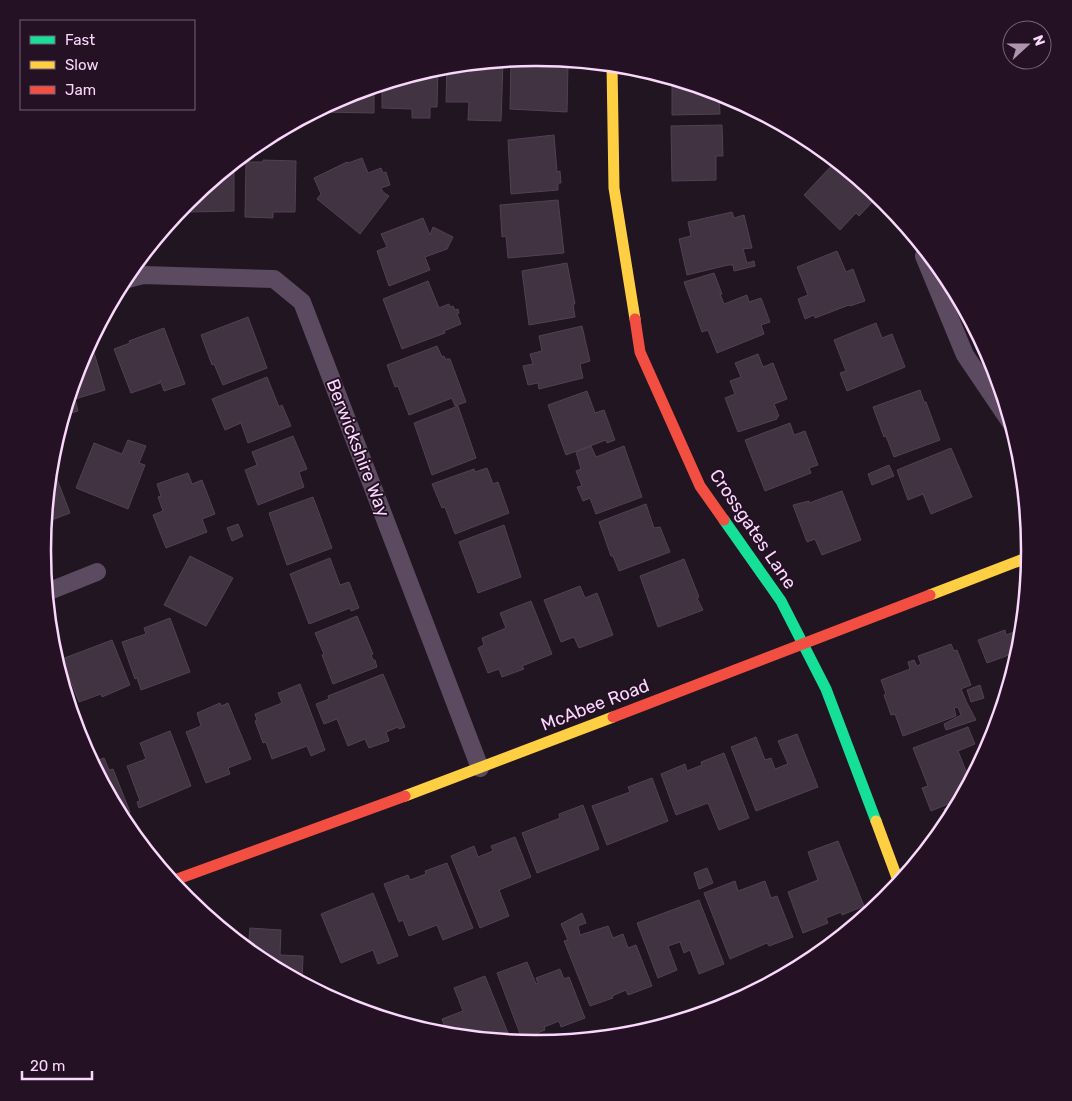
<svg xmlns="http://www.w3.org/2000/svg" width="1072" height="1101" viewBox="0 0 1072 1101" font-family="Rubik,sans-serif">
<rect width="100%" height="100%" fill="#201520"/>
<path fill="#413342" stroke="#524153" d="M493,61L503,62L501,121L468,120L469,102H446L447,66Z
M511,61L568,64L567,112L510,109Z
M438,67L437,107H430V118H412V109L382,108V84Z
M672,78L719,93L720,114L672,115Z
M374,86V113L320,112V109L347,94Z
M722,125L723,156H716V180L672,181L671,126Z
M554,135L557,172L560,171L561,183H558V190L511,194L508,140Z
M362,158L368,173L381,168L383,173L386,172L390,185L381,188L383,192L389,196L360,234L317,199L321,194L314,178L347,162L348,163Z
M263,160L296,161L295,212H273V218L245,217L246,162H263Z
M836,161L878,196L859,216L856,213L840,230L804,195Z
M234,163V211L190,212L191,209H181L187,201Z
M558,200L564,253L508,258L506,236L502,237L500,205Z
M732,212L734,218L744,215L752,248L743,249L747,263L754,261L755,266L734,271L733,265H728L687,275L679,239L691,236L688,222Z
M423,218L430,235L433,227L453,237L447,249L425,257L430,270L389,286L377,251L387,247L381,234Z
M837,251L846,272L853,269L865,301L850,306L849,305L815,318L814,315L805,319L798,299L808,295L797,267Z
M567,263L575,304H573L575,317L529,325L522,271Z
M714,273L722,294H720L724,304L747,295L749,302L761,298L770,322L761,325L764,334L717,353L708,330L702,332L684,282Z
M428,281L439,308L449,304L450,307L453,306L455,310L458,309L459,313L457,314L461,324L444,331L445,333L402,349L383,299Z
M248,317L267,368L223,385L214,364L212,365L201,335Z
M876,323L882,338L892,334L905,367L847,391L840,373L846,371L834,340Z
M582,326L590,361L580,364L583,378L539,389L538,383L528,385L523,366L533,364L530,354L542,351L539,336Z
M164,328L185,384L164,391L160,380V383L131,393L114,349L130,343L129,341Z
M437,346L442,357L444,356L445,359H450L466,402L455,406L452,398L409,415L398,386L395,387L387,365Z
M93,349L105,390L75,399L78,411L64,415L80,361L86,351Z
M758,354L763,367L773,363L787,399L774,404L779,416L777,417V419L738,432L725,398L735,394L730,381L741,377L735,363Z
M267,377L279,407L282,405L291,426L248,443L241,423L225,430L212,399Z
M920,390L924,402H926L940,440L894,457L886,436L884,437L873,407Z
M587,391L595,413L604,410L615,440L607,443L606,440L566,455L548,405Z
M458,406L476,458L432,475L414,423Z
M790,423L794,435L805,431L818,465L809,468L811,473L765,491L745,440Z
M293,436L307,469L299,472L304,487L258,505L245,470L257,465L252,452Z
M128,440L146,446L139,463L145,465L128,509L76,488L94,443L122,454Z
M591,446L596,457L624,446L642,497L596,514L590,498L583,501L577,487L582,486L576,471L581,469L576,452Z
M951,448L972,497L931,514L923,494L908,500L897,470Z
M889,465L894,476L872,485L868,474Z
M51,466H52L70,513L49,521L52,527L45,530Z
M487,468L493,484L498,482L509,513L455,534L445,507L442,508L432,484L474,469L475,472Z
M188,473L192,484L202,480L215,514L202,519L207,532L166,548L153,515L163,511L158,497L161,496L157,484Z
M842,491L861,540L822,555L815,539L807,542L793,505L809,501V503Z
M313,497L332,548L287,565L269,513Z
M646,504L654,528L660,527L670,552L619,571L613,556H611L599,522Z
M238,524L243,536L232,541L227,528Z
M504,525L521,577L478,593L459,542Z
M190,556L233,578L206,626L164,605Z
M330,558L340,585L349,582L359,608L351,611L350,608L309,624L290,574Z
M684,559L699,597L697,598L703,610L658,627L640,576Z
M580,586L585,598L597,593L613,635L579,648L574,637L561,642L544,600Z
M531,601L552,654L522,666L524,669L502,677L499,669L488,673L478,648L484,645L482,638L506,628L500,613Z
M357,616L373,654L371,655L373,660H375L377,667L333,684L322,655L324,654L315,633Z
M170,618L190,672L141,690L137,678L135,679L122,642L146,634L144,628Z
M1022,629L1020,647L1014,667L1009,655L987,663L978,640L1005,630L1006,635Z
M112,640L130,685L102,697L101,694L79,702L62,659Z
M951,644L954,651L957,650L971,685L961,689L967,703L976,720L946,730L944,724L961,715L958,707L954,708L956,716L903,736L895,714L891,715L884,695L886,694L881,680L910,669L908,662L914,660L917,666L921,664L918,656Z
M383,674L405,727L399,729L398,727L386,732L389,741L369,748L365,739L348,746L337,719L324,724L316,704L329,699L328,696Z
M300,684L325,750L311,756L307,746L272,759L266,742L263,743L255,721L257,720L255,714L282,703L278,693Z
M980,685L984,698L971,702L967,690Z
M220,703L221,706L228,703L251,759L228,768L230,774L206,783L186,732L201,726L197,713Z
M968,727L975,744L958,751L968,776L974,773L960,799L931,811L922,788L928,786L913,748Z
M170,731L191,786L139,808L137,802L140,801L127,766L146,759L140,743Z
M797,734L818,787L756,811L731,747L756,737L765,760L771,758L775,769L788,764L778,741Z
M724,753L749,818L719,830L708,803L676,815L661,774L685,764L687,771L702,765L701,762Z
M104,758L109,770L113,769L130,812L121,815L92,762Z
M652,778L668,821L607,845L592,806L630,792L628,787Z
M958,804L950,817L947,818L944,809Z
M583,805L599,849L537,873L522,833L560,818L559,814Z
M947,824L946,825L940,833L938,828Z
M515,837L531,877L499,890L509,916L480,928L451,856L474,846L478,857L493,851L491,846Z
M838,841L864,906L842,915L841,912L826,918L828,923L803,933L788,892L818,880L808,852Z
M447,863L473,928L443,940L437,925L409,936L403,920L399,922L384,884L408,875L410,880L426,874L425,871Z
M707,868L713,883L699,889L694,873Z
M735,881L738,891L765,881L771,898L777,896L793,937L769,946L767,943L730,959L704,893Z
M373,893L398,956L378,964L373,950L341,963L321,914Z
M699,900L724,964L699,974L690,950L684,953L680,942L668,946L677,970L658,978L637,923Z
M582,913L586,923L578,926L580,935L608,926L613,938L623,934L628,948L636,945L652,986L628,995L626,990L612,996L613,998L590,1006L564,941L568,940L561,924Z
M250,928L281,930L280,955L303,956L302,982L262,961L248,950Z
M527,962L536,984L538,983L536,978L560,969L564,979L569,977L585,1018L561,1027L559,1021L544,1027L545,1030L522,1039L497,973Z
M485,976L510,1038L502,1041L448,1035L442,1019L463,1011L454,988Z
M384,1013L394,1021L381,1017Z"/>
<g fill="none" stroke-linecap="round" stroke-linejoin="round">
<path stroke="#5c4b60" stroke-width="18" d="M924,256L965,355L1011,423
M124,280L143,275L274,279L302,302L480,768
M47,592L97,572"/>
<path stroke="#16e098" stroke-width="11" d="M724,520L781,601L826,689L876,821"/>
<path stroke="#ffcf43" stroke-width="11" d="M612,65L614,188L635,319
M930,595L1029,557
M405,796L613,717
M876,821L899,883"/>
<path stroke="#f24e42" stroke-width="11" d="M635,319L640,352L700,486L724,520
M613,717L930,595
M172,881L405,796"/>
</g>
<g text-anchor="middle" stroke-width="4" stroke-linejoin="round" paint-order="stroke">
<g font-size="18" fill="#f9d8fc" stroke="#241124">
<text transform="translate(358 448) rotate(69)" y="6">Berwickshire Way</text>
<text transform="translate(753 529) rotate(56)" y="6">Crossgates Lane</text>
<text transform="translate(595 705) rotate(-21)" y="6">McAbee Road</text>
</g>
</g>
<path d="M0 0H1072V1101H0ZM535 66H537A484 484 0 0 1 1021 550V551A484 484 0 0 1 537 1035H535A484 484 0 0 1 51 551V550A484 484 0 0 1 535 66Z" fill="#241124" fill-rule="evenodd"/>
<path fill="none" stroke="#f9d8fc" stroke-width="2.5" d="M535 66H537A484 484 0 0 1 1021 550V551A484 484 0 0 1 537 1035H535A484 484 0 0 1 51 551V550A484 484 0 0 1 535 66Z"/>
<rect x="20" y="20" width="175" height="90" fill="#241124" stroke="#79617a"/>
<rect x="30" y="36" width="25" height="8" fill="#16e098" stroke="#79617a"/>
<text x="65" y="45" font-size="15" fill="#f9d8fc">Fast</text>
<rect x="30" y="61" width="25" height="8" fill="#ffcf43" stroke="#79617a"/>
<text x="65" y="70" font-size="15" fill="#f9d8fc">Slow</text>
<rect x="30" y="86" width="25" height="8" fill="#f24e42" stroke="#79617a"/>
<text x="65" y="95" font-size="15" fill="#f9d8fc">Jam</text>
<g transform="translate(1027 45) rotate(69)"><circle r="24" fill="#241124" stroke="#79617a"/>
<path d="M0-4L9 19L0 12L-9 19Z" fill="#ad94af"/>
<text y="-8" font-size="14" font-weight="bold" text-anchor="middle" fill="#f9d8fc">N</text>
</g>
<path d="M22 1071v8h70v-8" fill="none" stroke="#f9d8fc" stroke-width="2.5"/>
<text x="30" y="1071" font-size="15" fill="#f9d8fc" stroke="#241124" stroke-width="4" paint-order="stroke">20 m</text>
</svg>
